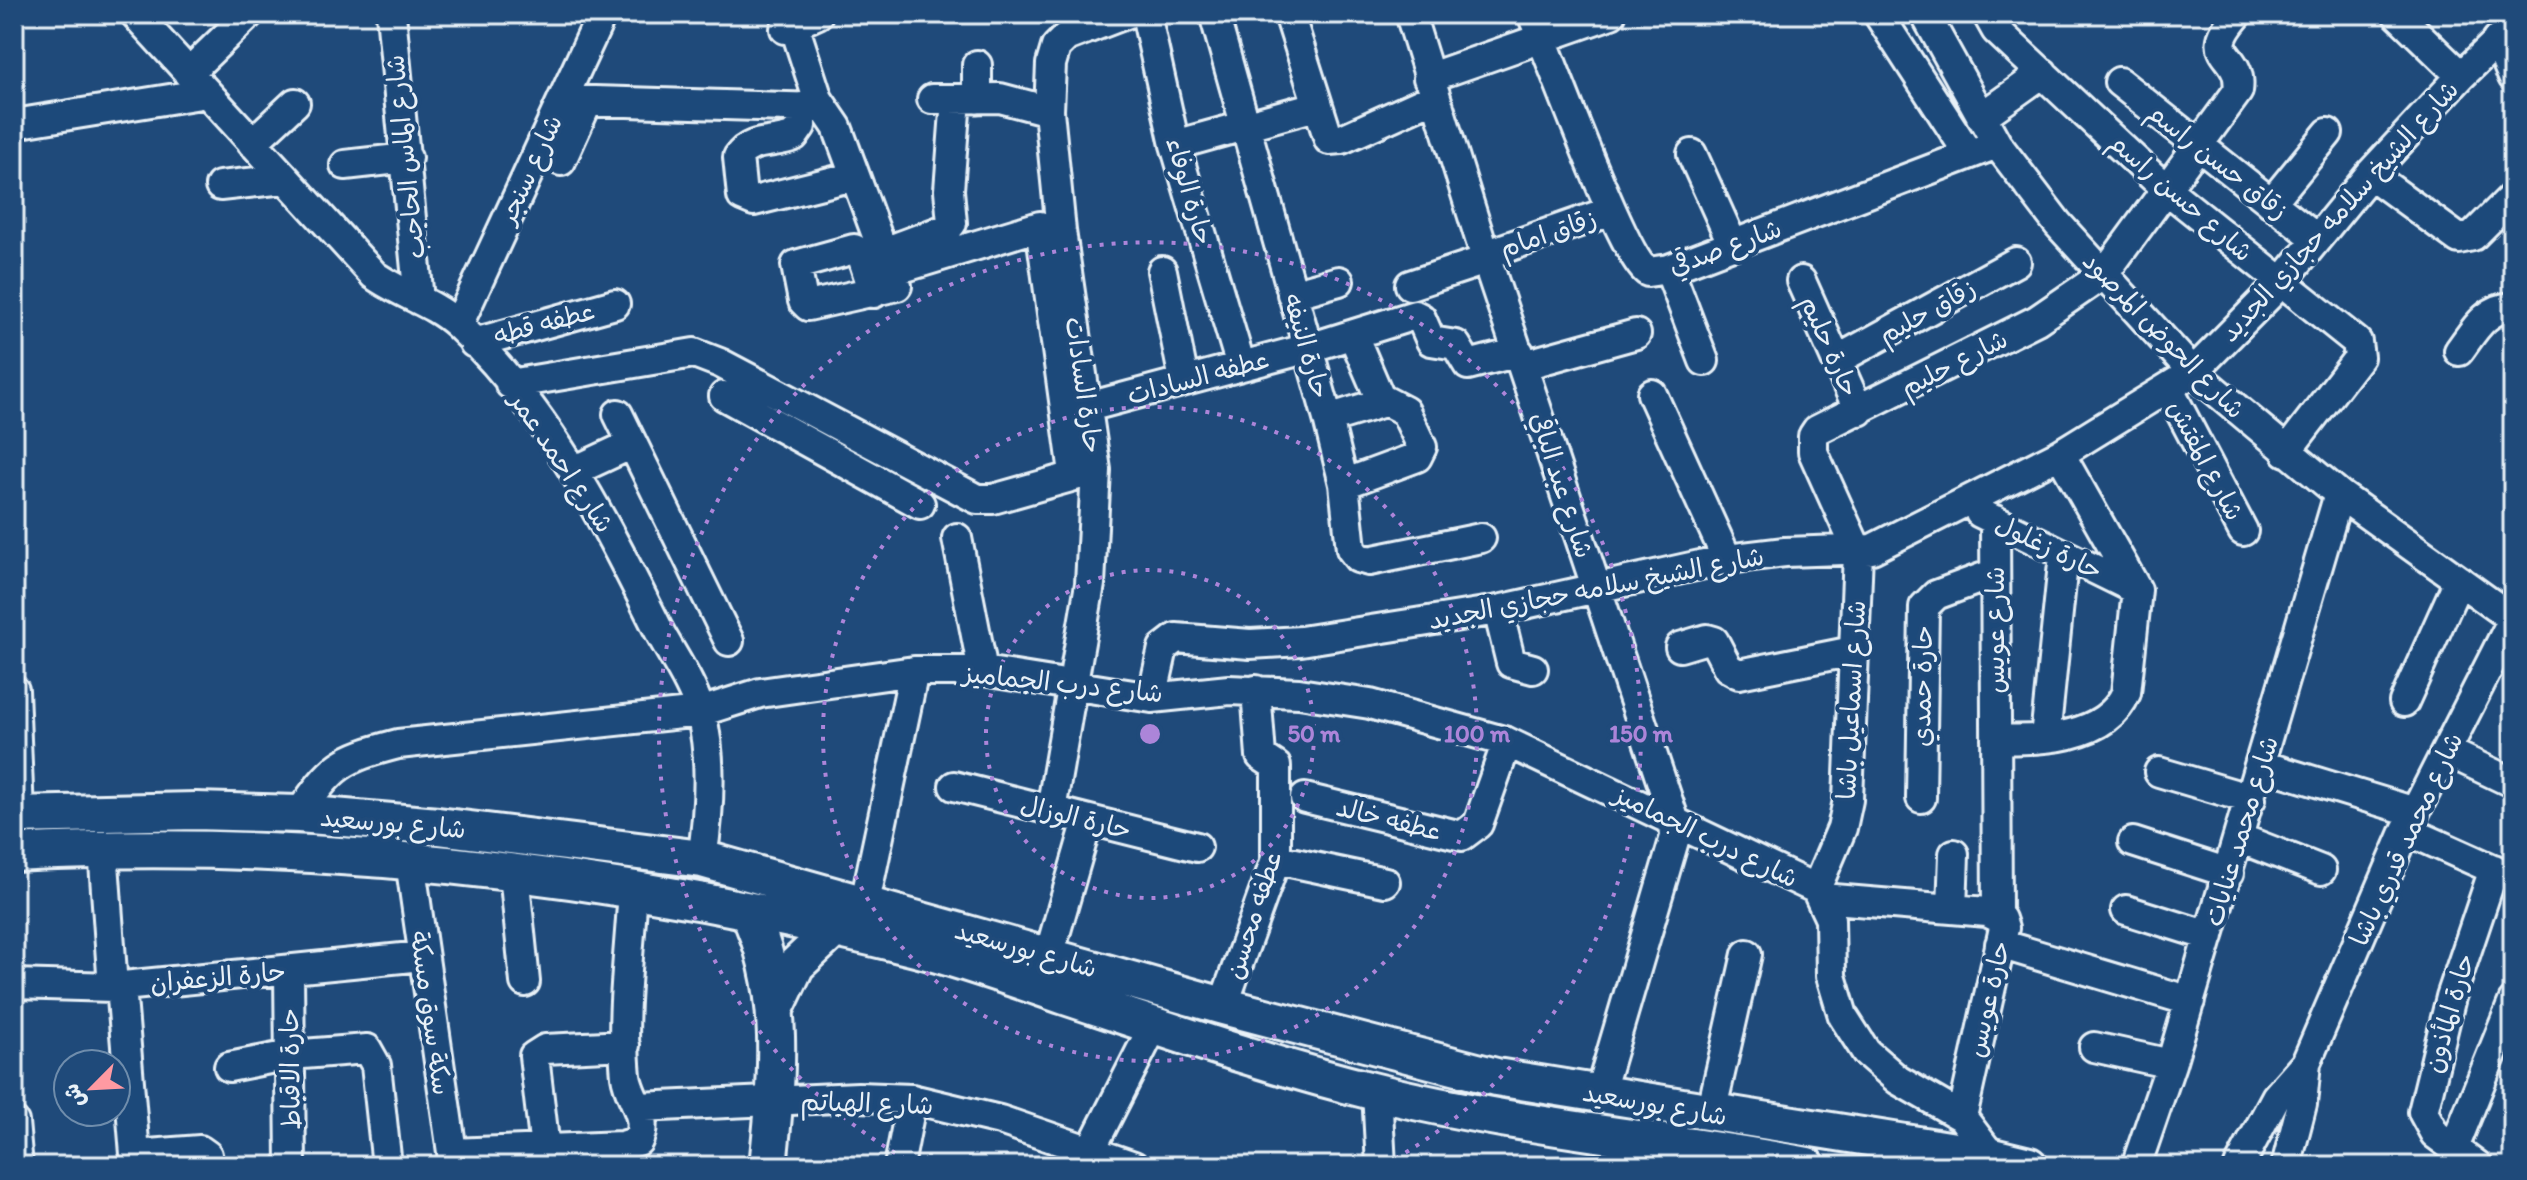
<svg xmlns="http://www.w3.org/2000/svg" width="2527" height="1180" viewBox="0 0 2527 1180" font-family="Itim,'Playpen Sans Arabic',sans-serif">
<rect width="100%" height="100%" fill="#1f4a7a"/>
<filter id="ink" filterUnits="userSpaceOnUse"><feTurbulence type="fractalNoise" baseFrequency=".0125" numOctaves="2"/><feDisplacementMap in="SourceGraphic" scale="16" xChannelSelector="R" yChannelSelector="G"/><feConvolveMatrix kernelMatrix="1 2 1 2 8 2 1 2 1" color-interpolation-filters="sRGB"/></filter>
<g filter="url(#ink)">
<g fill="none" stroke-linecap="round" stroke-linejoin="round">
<defs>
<path id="minor" d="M135,14L374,275C400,294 433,302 457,324C547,408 603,518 657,627C671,654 693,684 701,714C713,759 709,813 702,859
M391,14L419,300
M1146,14L1175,145L1241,366
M1214,14L1328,419L1344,484L1351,549L1358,558L1369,561L1481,538
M1289,14L1329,140L1342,139L1433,98
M1410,14L1485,255L1674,819L1675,837L1599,1095
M1532,14C1549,54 1623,258 1648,272L1669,269L1997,144
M1878,14L1968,153
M1925,14L1997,144L2058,224L2193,372L2339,494L2513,619
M1987,14L1996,30L2166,189L2357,342L2359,357L2286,452
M2397,14L2461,76
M794,25L818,99L837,127L882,249L889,250L948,228L952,223L949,190L956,99
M785,29L818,14
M2497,40L2513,77
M977,65V99
M188,73L249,14
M1428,78L1611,14
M2119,82L2317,239
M932,99L1000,98L1049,111
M562,100L821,108
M802,107L801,126L794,136C775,145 751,137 738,157L742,196L754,201L854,176
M1981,117L2043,73
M14,124L207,93
M252,143L295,103
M1175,145L1316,106
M1692,154L1733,245
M561,161L588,101
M345,165L407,158
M2370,174L2459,239L2473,236L2513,196
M220,186L285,179
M2271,203L2328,133
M1485,255L1611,211
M1669,269L1704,361
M1162,271L1184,380
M869,278L1040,226L1074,473
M1801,281L1859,411
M1410,285L1486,260
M874,293L861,253L854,249L796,265L803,301L808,306L897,286
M1292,294L1339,281
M458,325L602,14
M474,343L615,304
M2459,351C2474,331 2485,308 2513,307
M1837,360L2016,262
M1524,365L1636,334
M510,384L694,353L720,363L977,499H993L1096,470
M2168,388L2243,531
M1652,394L1727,559
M724,396L920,504
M1088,407L1309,348L1415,315L1421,318L1431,341L1456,345L1468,365L1519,352
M618,414L729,641
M1328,419L1384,402
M2060,454L2137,590
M574,471L632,444
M1344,484L1417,457L1422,447L1405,411L1380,398L1353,335
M1980,513L2137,590
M1995,520L1997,915
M957,538L983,671
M1498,610L1511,663L1533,669
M1680,647L1707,639L1714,641L1728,668L1739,674L1853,651
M14,690L19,814
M1152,698L1163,648L1176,638L1250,644L1301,641L1498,610L1727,559L1785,552L1872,549L2060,454L2193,372L2281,283L2370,174L2461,76L2513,26
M2404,702L2459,580
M2045,738L2064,554
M1996,739C2040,741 2106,739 2126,693L2137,590
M2446,751L2513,783
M2261,765L2415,812
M2159,772L2251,799
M954,786L1197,847
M1305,798L1462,836L1478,824L1507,742
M1921,798L1924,607L1936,595L1995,573
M1051,810L1090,584L1096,470L1061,231L1049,111L1051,64L1056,47L1066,37L1126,14
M299,814C333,765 340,759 398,744L700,712L760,693L914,671H983L1152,698L1229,690L1299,693L1370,704L1507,742L1816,889L1830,919L1831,976L1843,1016L1866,1052L1898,1080L1962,1117L1992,1157
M2406,830L2513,878
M2239,838L2321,870
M2133,842L2229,873
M103,849L113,987
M1276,859L1385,882
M410,861L454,1166
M514,873L525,982
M1816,889L1842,828L1848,800L1858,552L1813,452V436L1817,430L2037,320L2104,274L2238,91C2244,50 2198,60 2238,14
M1822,898L1987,912L2001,919L2004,928L1962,1117
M865,902L914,671
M1952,909L1954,854
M2126,910L2209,936
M2000,944L2190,1001
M1049,955L1088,820
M289,972L291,1166
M14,984L113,987L422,956
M121,986L136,1166
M1223,1006L1276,859V766L1261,756L1256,690
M2094,1047L2171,1064
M229,1067L290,1055L367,1049L376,1065L387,1166
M1377,1092L1381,1166
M639,1107L858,1097L912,1099L1000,1120L1134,1166
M1711,1113L1747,954
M14,1122L18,1166
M2454,1148L2513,1002
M1090,1151L1154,1025
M452,1153L622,1146L638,1141C650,1116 629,1099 626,1076C620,1015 630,949 633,888
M135,1155L200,1150L207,1155L209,1166
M547,1166L534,1056L545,1049L625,1045
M899,1166L912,1099
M2136,1166L2171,1064L2339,494
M2239,1166L2276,1097L2306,1063
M2286,1166L2302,1104L2306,1063L2406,830L2513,619
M2478,1166L2435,1134L2423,1112L2451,997L2494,869"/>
<path id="major" d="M14,815L196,811L299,814L438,826L702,859L1223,1006L1496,1077L1992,1157L2029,1166
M14,853C317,837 622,875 916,948C967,961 1016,979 1065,996C1167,1030 1268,1065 1372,1091C1515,1127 1663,1139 1807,1166
M748,911C787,990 777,1081 768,1166
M775,1009L796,965L845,919"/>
</defs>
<use href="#minor" stroke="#e8f1f8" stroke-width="34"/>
<use href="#major" stroke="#e8f1f8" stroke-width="42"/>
<use href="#minor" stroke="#1f4a7a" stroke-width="28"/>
<use href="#major" stroke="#1f4a7a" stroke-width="36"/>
</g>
</g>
<g fill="none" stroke="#ac85d9" stroke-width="4" stroke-dasharray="4 8">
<circle cx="1150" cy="734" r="164"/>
<circle cx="1150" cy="734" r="327"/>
<path d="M916 1165A491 491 0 1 1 1384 1165"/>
</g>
<g text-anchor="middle" stroke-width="8" stroke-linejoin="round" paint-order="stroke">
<g font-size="26" fill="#e8f1f8" stroke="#1f4a7a">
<text transform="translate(405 157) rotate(-96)" y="9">شارع الماس الحاجب</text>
<text transform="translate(2218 161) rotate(38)" y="9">زقاق حسن راسم</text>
<text transform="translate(530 169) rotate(-65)" y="9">شارع سنجر</text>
<text transform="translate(1190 191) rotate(74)" y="9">حارة الوفاء</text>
<text transform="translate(2181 197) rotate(41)" y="9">شارع حسن راسم</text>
<text transform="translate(2339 211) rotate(-48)" y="9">شارع الشيخ سلامه حجازي الجديد</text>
<text transform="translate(1548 233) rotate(-19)" y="9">زقاق امام</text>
<text transform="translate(1725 247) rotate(-20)" y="9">شارع صدقي</text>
<text transform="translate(1927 311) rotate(-29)" y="9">زقاق حليم</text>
<text transform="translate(544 323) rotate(-15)" y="9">عطفه قطه</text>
<text transform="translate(2164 335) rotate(46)" y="9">شارع الحوض المرصود</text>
<text transform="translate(1307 346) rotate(74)" y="9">حارة النيفه</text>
<text transform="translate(1830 346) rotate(66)" y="9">حارة حليم</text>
<text transform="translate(1954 363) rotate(-27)" y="9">شارع حليم</text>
<text transform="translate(1198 377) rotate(-15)" y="9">عطفه السادات</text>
<text transform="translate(1084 385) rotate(82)" y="9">حارة السادات</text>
<text transform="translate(2206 460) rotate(62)" y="9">شارع المفتش</text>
<text transform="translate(562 462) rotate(56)" y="9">شارع احمد عمر</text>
<text transform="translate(1562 485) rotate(72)" y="9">شارع عبد الباقي</text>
<text transform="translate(2049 547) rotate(26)" y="9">حارة زغلول</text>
<text transform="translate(1596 588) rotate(-11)" y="9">شارع الشيخ سلامه حجازي الجديد</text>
<text transform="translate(1995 630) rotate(-90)" y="9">شارع عويس</text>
<text transform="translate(1063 683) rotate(6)" y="9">شارع درب الجماميز</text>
<text transform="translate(1922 686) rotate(-89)" y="9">حارة حمدي</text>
<text transform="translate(1851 700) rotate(-87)" y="9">شارع اسماعيل باشا</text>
<text transform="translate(1076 817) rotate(14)" y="9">حارة الوزال</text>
<text transform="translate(1389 819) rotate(14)" y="9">عطفه خالد</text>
<text transform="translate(393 823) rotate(5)" y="9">شارع بورسعيد</text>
<text transform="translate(2241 831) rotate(-73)" y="9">شارع محمد عنايات</text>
<text transform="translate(1706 836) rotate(26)" y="9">شارع درب الجماميز</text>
<text transform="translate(2406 839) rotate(-65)" y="9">شارع محمد قدري باشا</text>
<text transform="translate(1253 915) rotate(-72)" y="9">عطفه محسن</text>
<text transform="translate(1026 949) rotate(16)" y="9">شارع بورسعيد</text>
<text transform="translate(218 977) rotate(-5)" y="9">حارة الزعفران</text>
<text transform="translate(1988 999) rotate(-77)" y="9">حارة عويس</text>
<text transform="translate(431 1013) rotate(82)" y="9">سكة سوق مسكة</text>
<text transform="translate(2449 1013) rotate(-74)" y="9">حارة المأذون</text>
<text transform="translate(290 1069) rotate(-91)" y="9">حارة الاقباط</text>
<text transform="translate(867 1103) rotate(2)" y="9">شارع الهياتم</text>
<text transform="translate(1655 1104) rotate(10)" y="9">شارع بورسعيد</text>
</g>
</g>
<circle cx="1150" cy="734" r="12" fill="#ac85d9" stroke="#1f4a7a" stroke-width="4"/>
<g font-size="24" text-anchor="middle" font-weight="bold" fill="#ac85d9" stroke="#1f4a7a" stroke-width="8" stroke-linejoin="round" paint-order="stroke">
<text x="1314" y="742">50 m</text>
<text x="1477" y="742">100 m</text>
<text x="1641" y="742">150 m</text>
</g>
<rect width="2527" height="1180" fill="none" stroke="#1f4a7a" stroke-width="48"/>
<rect x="24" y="24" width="2479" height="1132" fill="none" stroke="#e8f1f8" stroke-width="3" filter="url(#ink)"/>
<g transform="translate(92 1088) rotate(246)"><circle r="38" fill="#1f4a7a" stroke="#6f8dac" stroke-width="2"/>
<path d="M0-6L14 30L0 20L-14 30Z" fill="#ff9aa2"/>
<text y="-12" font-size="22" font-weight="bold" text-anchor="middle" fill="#e8f1f8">ش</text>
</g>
</svg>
